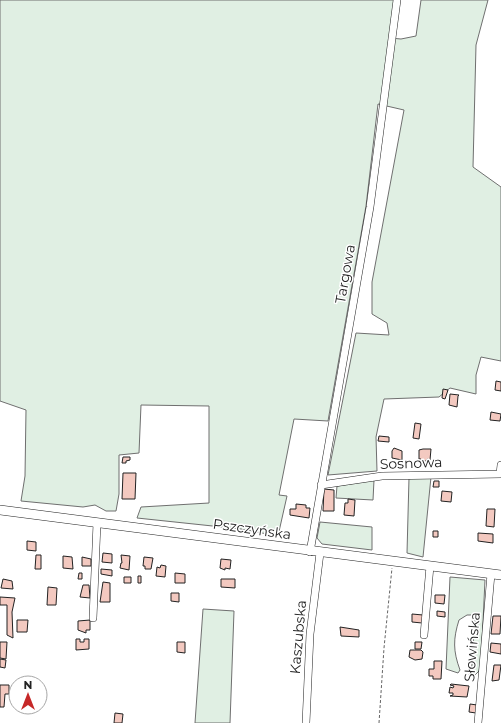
<svg xmlns="http://www.w3.org/2000/svg" width="501" height="723" viewBox="0 0 501 723" font-family="Montserrat,sans-serif">
<rect width="100%" height="100%" fill="#fff"/>
<path fill="#e0efe3" stroke="#6f6f6f" d="M0,0H395L390,38L401,39L416,36L421,0H488L476,45L473,167L501,187V361L481,357L476,375V394L450,388L439,397L384,399L376,437L377,471L328,475L356,333L389,335L387,323L372,314V282L404,110L378,104L366,206L328,421L294,419L279,495L287,496L278,536L241,529L137,518L141,507L209,503V406L141,405L139,453L119,455V494L116,511H106L95,505L83,507L21,501L25,476L26,410L0,401Z
M431,477L423,557L407,553L409,478Z
M374,480L373,500L336,498L337,486Z
M320,522L372,527V550L322,544L317,538Z
M450,577L485,580L481,663L479,671L474,676L469,675C474,664 472,655 473,644C474,633 477,626 474,615H467L459,620C453,639 453,651 460,670L458,673L446,669Z
M203,609L234,611L230,723H195Z"/>
<path fill="#f3c9c0" stroke="#222" d="M496,381L501,382V391L495,390Z
M443,389L448,390L445,399L442,398Z
M450,394L459,395L458,396L457,407L449,405Z
M491,412L501,414L500,421L490,420Z
M415,423L421,424L419,439L413,438Z
M379,436L389,437V442L378,441Z
M394,448L402,451V460L392,458V451Z
M423,449H431L430,460L427,459V461H421V459H419V450Z
M123,457H130V460L126,461V463H122Z
M123,473H136L135,499H122Z
M434,481H439V487H433Z
M324,489L334,490V511H323Z
M442,491L452,492L451,502L441,501Z
M348,499L355,500L354,516L344,515L345,503H348Z
M296,504L306,505V508H310L309,518L290,515V509H296Z
M487,509H495L494,527L486,526Z
M433,531H438V537H433Z
M478,533L493,534V543L478,541Z
M27,541L36,542V551L27,550Z
M103,553L112,554V563L102,562Z
M36,555H41V569H35Z
M121,555L130,556L129,570L120,568L121,563H122Z
M63,556L72,557L73,569L63,568Z
M82,557L91,559V566H82Z
M144,557L153,558L151,569H145V566H143Z
M221,559L231,560L230,569L225,568V570L220,568Z
M161,565L166,566L165,577L156,576L157,567L160,568Z
M101,569L112,570V576L101,574Z
M79,573H82V579H78Z
M175,573L185,574V583H175Z
M138,576H141V583H138Z
M124,577H131V583H124Z
M3,579L12,581L13,589L1,588Z
M221,579H235V588L221,587Z
M103,582L110,583V602H100Z
M83,585H89L90,598L80,597Z
M48,587L57,588L56,605H47Z
M171,593H179V602L171,601Z
M435,595H445L444,604L435,603Z
M0,597L15,598L12,612L13,638L7,635V605H0Z
M437,611L445,612V617L437,616Z
M412,614L423,615L422,623L412,622Z
M493,616H501L500,634H491Z
M17,620H28L27,632H17Z
M90,620V630H86V633L78,630V621Z
M340,627L359,630V637L341,636Z
M76,639H80V642H84V639H89V649L76,650Z
M0,642H7L6,659L0,658Z
M177,642H185V653L177,652Z
M415,642H422L421,649H415Z
M491,643L501,644V654L490,652Z
M410,650H421L423,652L422,659L415,660L409,657Z
M0,659L6,660L5,668L0,667Z
M434,661H442L441,679H433V676H429V669H434Z
M494,665H501L499,680L492,681Z
M451,684L469,686L467,697L450,696L453,695V693H449L450,687L453,688L454,686L450,685Z
M0,685H9V694H5L4,707H0Z
M470,704L477,705L476,713L469,712Z
M115,713L123,714L122,723H114Z"/>
<g fill="none" stroke-linecap="round" stroke-linejoin="round">
<defs>
<path id="minor" d="M500,474L501,465
M321,485L382,476L501,474
M310,552L370,207L397,0
M93,618L97,523
M424,635L430,566
M306,723L310,634L320,553
M478,723L491,574"/>
<path id="major" d="M0,510L501,575"/>
</defs>
<use href="#minor" stroke="#222" stroke-width="8"/>
<use href="#major" stroke="#222" stroke-width="10"/>
<path stroke="#646464" stroke-width="1" stroke-dasharray="3 2" stroke-linecap="butt" d="M379,723L384,648L392,568"/>
<use href="#minor" stroke="#fff" stroke-width="7"/>
<use href="#major" stroke="#fff" stroke-width="9"/>
</g>
<g text-anchor="middle" stroke-width="3" stroke-linejoin="round" paint-order="stroke">
<g font-size="14" fill="#222" stroke="#fff">
<text transform="translate(345 274) rotate(-80)" y="5">Targowa</text>
<text transform="translate(411 463) rotate(-2)" y="5">Sosnowa</text>
<text transform="translate(252 529) rotate(8)" y="5">Pszczyńska</text>
<text transform="translate(298 637) rotate(-85)" y="5">Kaszubska</text>
<text transform="translate(472 647) rotate(-85)" y="5">Słowińska</text>
</g>
</g>
<g transform="translate(28 695)"><circle r="19" fill="#ffffff" stroke="#a7a7a7"/>
<path d="M0-3L7 15L0 10L-7 15Z" fill="#c62828"/>
<text y="-6" font-size="11" font-weight="bold" text-anchor="middle" fill="#222222">N</text>
</g>
</svg>
